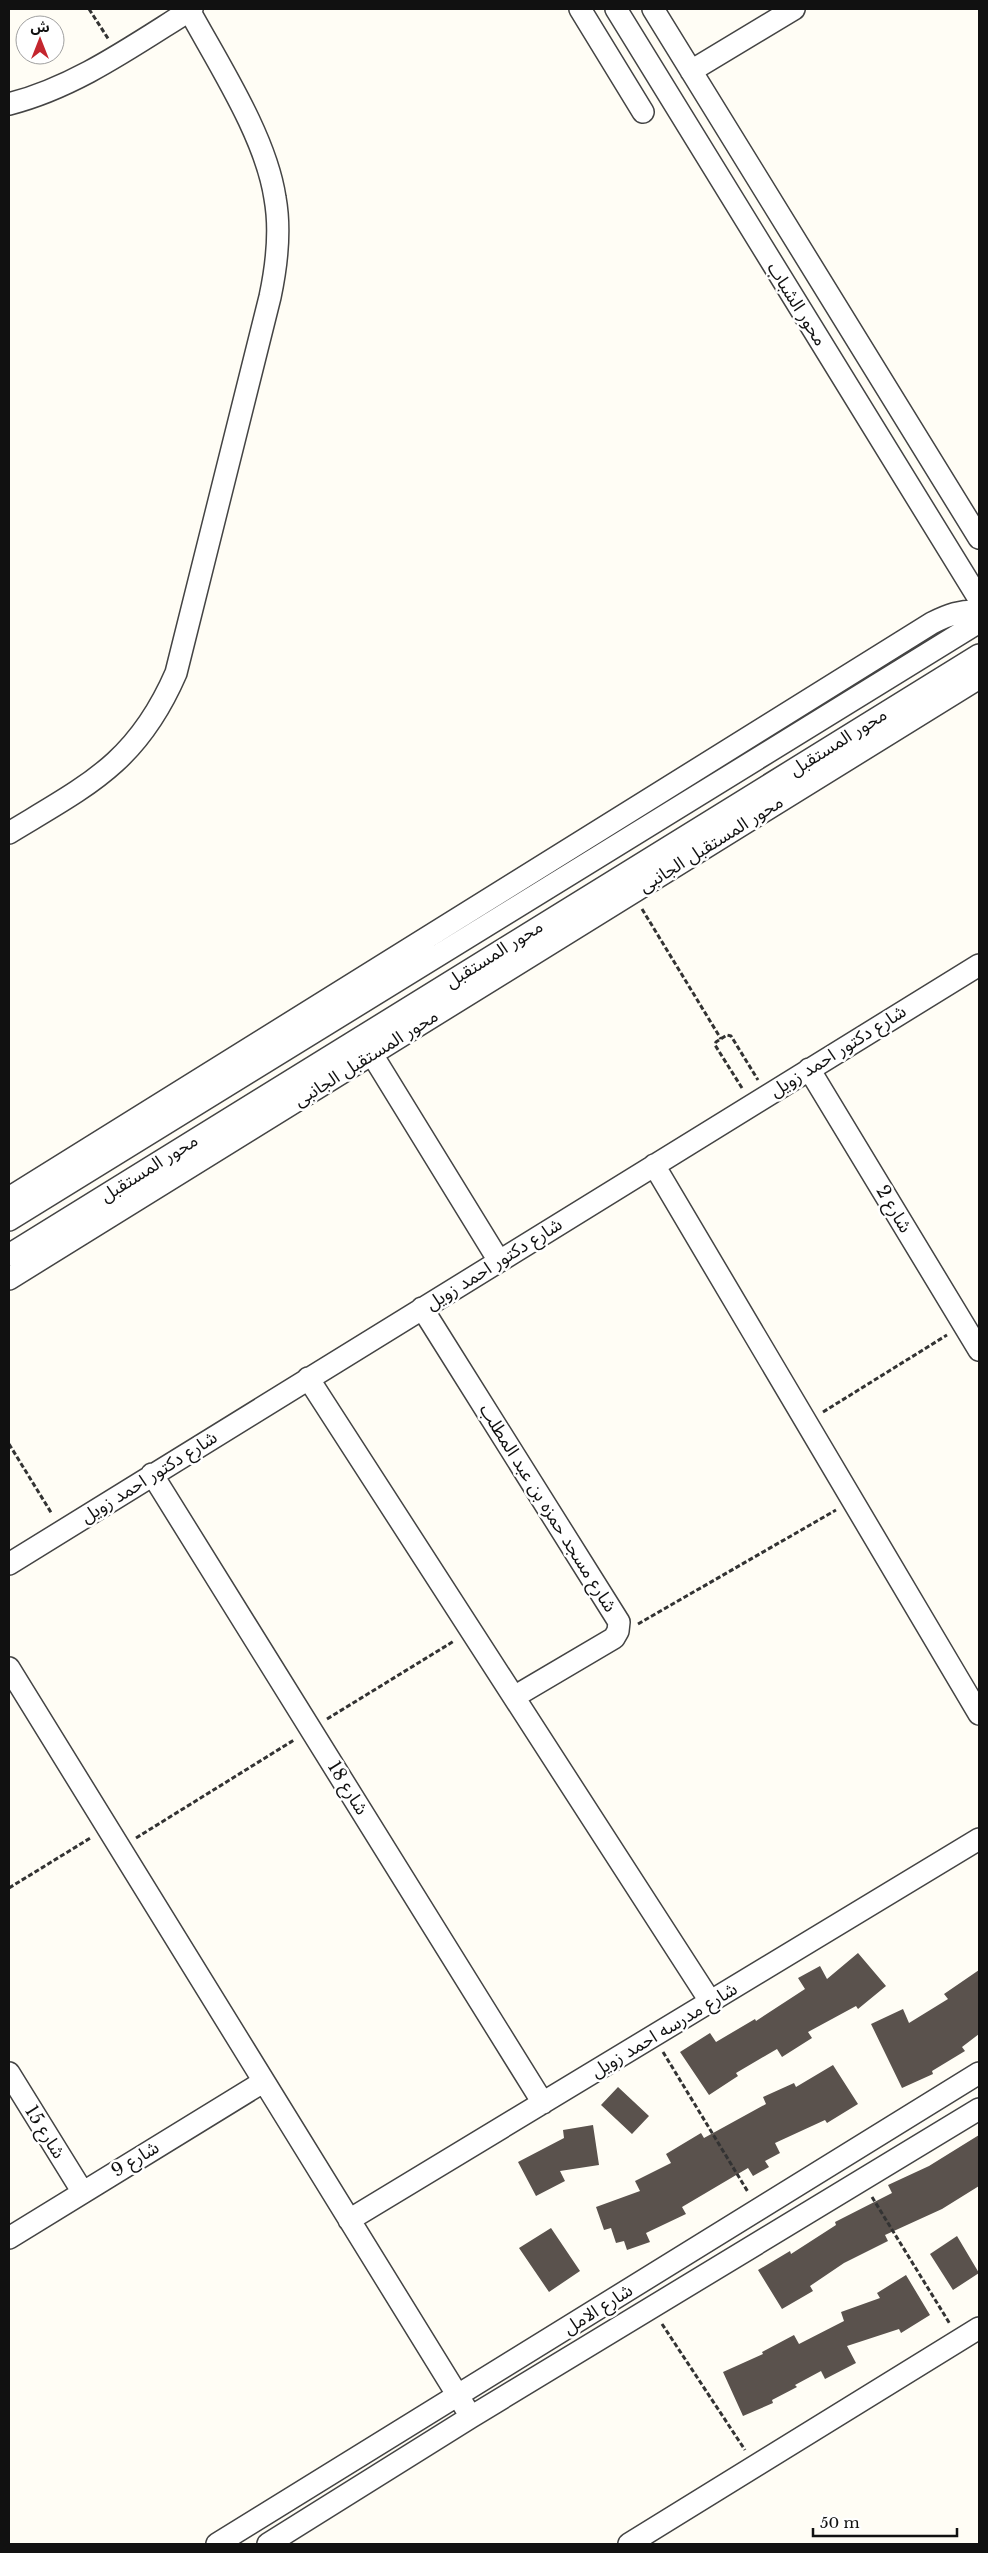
<svg xmlns="http://www.w3.org/2000/svg" width="988" height="2553" viewBox="0 0 988 2553" font-family="'Libre Baskerville','Noto Sans Arabic',serif">
<rect width="100%" height="100%" fill="#fffdf5"/>
<path fill="#5a524d" d="M858,1953L886,1986L858,2009L856,2006L808,2032L812,2038L782,2057L777,2049L736,2073L738,2076L709,2095L680,2052L710,2033L716,2042L755,2019L756,2021L805,1989L798,1978L820,1966L827,1979Z
M979,1970V2034L962,2047L965,2051L932,2071L933,2074L902,2088L871,2024L903,2009L909,2023L948,1999L944,1994Z
M833,2065L858,2104L827,2123L825,2120L775,2143L780,2153L765,2161L769,2167L753,2176L748,2168L682,2207L686,2214L646,2233L650,2242L627,2250L624,2241L616,2243L611,2228L604,2230L596,2207L640,2191L635,2181L671,2163L666,2154L701,2133L704,2138L766,2104L763,2097L794,2083L796,2087Z
M618,2087L649,2116L632,2134L601,2105Z
M593,2125L599,2165L560,2171L565,2181L536,2196L518,2162L564,2138L563,2130Z
M979,2135V2186L942,2209L885,2235L888,2241L844,2263L810,2286L813,2291L782,2309L758,2270L790,2251L791,2254L836,2225L835,2222L892,2193L888,2185L929,2166Z
M551,2228L580,2271L549,2292L519,2248Z
M957,2236L979,2273L953,2290L930,2254Z
M906,2275L930,2315L901,2333L899,2329L847,2346L856,2363L825,2379L821,2371L795,2385L797,2387L772,2400L773,2403L743,2416L723,2372L763,2354L762,2352L794,2335L799,2344L844,2321L841,2312L880,2298L877,2293Z"/>
<g fill="none" stroke-linecap="round" stroke-linejoin="round">
<defs>
<path id="minor" d="M580,9L643,112
M616,9L979,599
M653,9L979,538
M691,71L794,9
M9,104C76,87 134,45 192,9
M9,833C88,785 137,763 176,673L270,297C277,264 281,231 275,198C266,137 219,65 189,10
M365,1043L499,1261
M809,1069L979,1350
M654,1165L979,1714
M9,1198L932,623C948,615 961,610 979,611
M9,1220L979,622
M9,1255L979,655
M9,1279L979,678
M422,1308L619,1622L618,1631L614,1638L514,1697
M308,1378L710,2001
M152,1474L543,2103
M9,1564L979,965
M9,1668L471,2417
M9,2073L82,2191
M349,2220L979,1839
M9,2238L263,2082
M217,2544L979,2073
M268,2544L471,2417L979,2109
M629,2544L979,2328"/>
</defs>
<use href="#minor" stroke="#444" stroke-width="24"/>
<path stroke="#333" stroke-width="3" stroke-dasharray="5 2.5" stroke-linecap="butt" d="M89,9L109,40
M642,909L721,1039
M742,1088L715,1045L716,1042L727,1035L731,1036L758,1080
M823,1412L947,1335
M9,1444L52,1514
M638,1624L836,1510
M327,1719L454,1641
M136,1838L294,1740
M9,1888L92,1837
M663,2052L748,2192
M872,2197L950,2324
M662,2324L745,2450"/>
<use href="#minor" stroke="#fff" stroke-width="21"/>
</g>
<g text-anchor="middle" stroke-width="5" stroke-linejoin="round" paint-order="stroke">
<g font-size="18" fill="#111" stroke="#fff">
<text transform="translate(797 304) rotate(58)" y="6">محور الشباب</text>
<text transform="translate(838 742) rotate(-32)" y="6">محور المستقبل</text>
<text transform="translate(711 844) rotate(-32)" y="6">محور المستقبل الجانبى</text>
<text transform="translate(494 954) rotate(-32)" y="6">محور المستقبل</text>
<text transform="translate(838 1051) rotate(-32)" y="6">شارع دكتور احمد زويل</text>
<text transform="translate(366 1058) rotate(-32)" y="6">محور المستقبل الجانبى</text>
<text transform="translate(149 1168) rotate(-32)" y="6">محور المستقبل</text>
<text transform="translate(894 1209) rotate(59)" y="6">شارع 2</text>
<text transform="translate(494 1264) rotate(-32)" y="6">شارع دكتور احمد زويل</text>
<text transform="translate(149 1477) rotate(-32)" y="6">شارع دكتور احمد زويل</text>
<text transform="translate(548 1508) rotate(58)" y="6">شارع مسجد حمزه بن عبد المطلب</text>
<text transform="translate(348 1788) rotate(58)" y="6">شارع 18</text>
<text transform="translate(664 2030) rotate(-31)" y="6">شارع مدرسه احمد زويل</text>
<text transform="translate(45 2132) rotate(58)" y="6">شارع 15</text>
<text transform="translate(135 2159) rotate(-31)" y="6">شارع 9</text>
<text transform="translate(598 2309) rotate(-32)" y="6">شارع الامل</text>
</g>
</g>
<rect width="988" height="2553" fill="none" stroke="#111111" stroke-width="20"/>
<g transform="translate(40 40)"><circle r="24" fill="#ffffff" stroke="#a0a0a0"/>
<path d="M0-4L9 19L0 12L-9 19Z" fill="#c4262e"/>
<text y="-8" font-size="14" font-weight="bold" text-anchor="middle" fill="#111111">ش</text>
</g>
<path d="M813 2528v8h144v-8" fill="none" stroke="#111111" stroke-width="2.5"/>
<text x="820" y="2528" font-size="15" fill="#111111" stroke="#ffffff" stroke-width="4" paint-order="stroke">50 m</text>
</svg>
